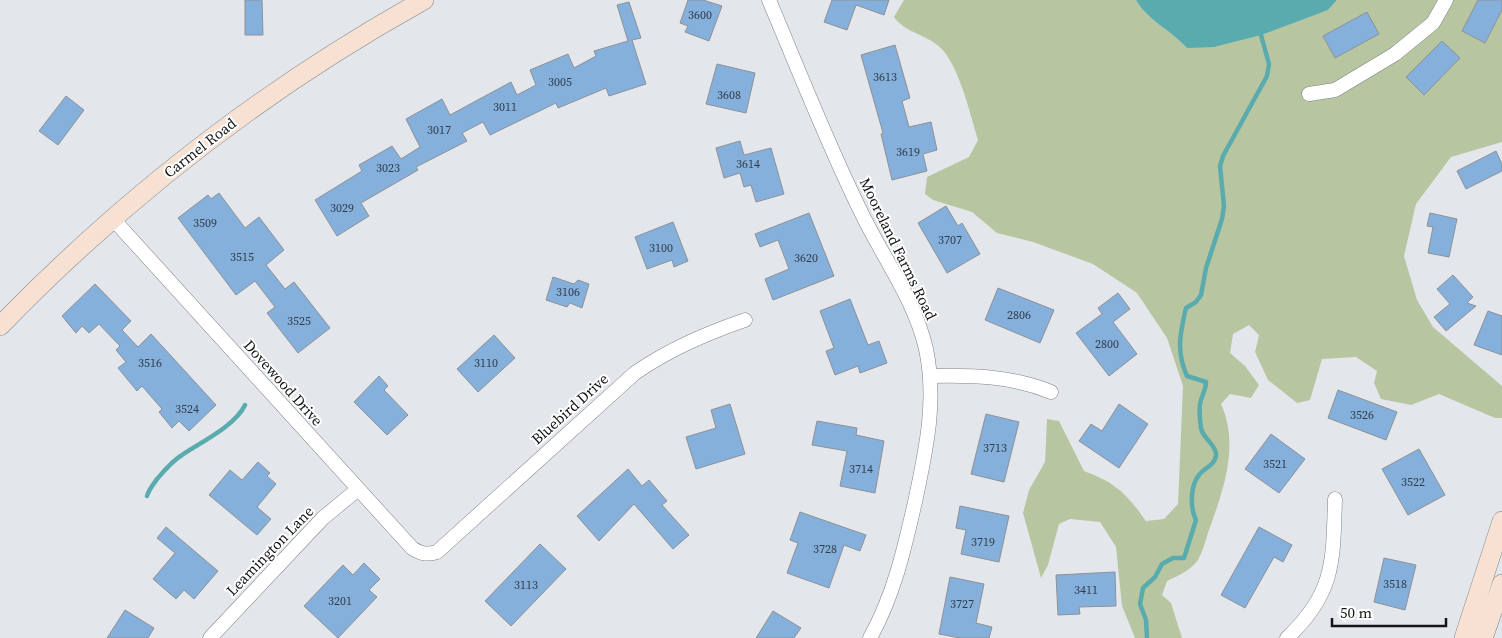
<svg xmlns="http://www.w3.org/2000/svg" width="1502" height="638" viewBox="0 0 1502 638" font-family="'Source Serif 4',serif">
<rect width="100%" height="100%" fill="#e3e7ec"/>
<path fill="#b7c6a1" d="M904,0H1136C1147,20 1172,31 1187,48L1328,10L1337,0H1502V142L1451,157L1416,204L1404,256L1417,300L1433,327L1502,386V418H1495L1439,394L1411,405L1381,399L1374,383L1377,371L1356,357L1322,359L1310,400L1297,403L1268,380L1255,352L1259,335L1249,325L1233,334L1230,353L1245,366L1259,385L1251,398L1230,394L1221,404C1240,445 1223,491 1209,530C1206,539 1203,551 1198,560C1191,570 1178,576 1167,581L1162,595L1171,603L1182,638H1135L1122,606L1116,547L1100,522L1070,519L1059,524L1048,565L1041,578L1023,513L1029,490L1045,462L1047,419L1059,421L1084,471C1116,483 1126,493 1146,521L1164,519L1178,504L1183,386L1167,338L1137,293L1093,264L1033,242L997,233L972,212L933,200L925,194L927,177L969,157L978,140C970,114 958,59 936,44C921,33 905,32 894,17Z"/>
<path fill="#5aabae" d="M1136,0H1337L1328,10L1261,35L1214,47L1187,48C1172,31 1147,20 1136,0Z"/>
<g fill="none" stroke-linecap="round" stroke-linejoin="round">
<path stroke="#5aabae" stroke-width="4.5" d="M147,496C149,489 153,485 157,479C164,471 172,461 182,455C201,442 235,426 245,405
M1147,638L1146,620L1140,604L1143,588L1155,577L1162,564L1173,558H1184L1196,520C1190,508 1190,486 1199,475C1204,468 1216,465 1216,454C1215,443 1203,439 1201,428C1200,421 1199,411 1200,404C1201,396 1206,391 1206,382L1187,376C1176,352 1180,333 1186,308L1196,302L1201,295L1206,268L1222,219L1224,206L1220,166L1223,156L1267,76L1269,64L1261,35L1262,30"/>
</g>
<path fill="#85b0dc" stroke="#8d9196" d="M245,0H262L263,35H245Z
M688,0H703L722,6L709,41L685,32L688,26L680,23Z
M832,0H889L884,15L856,5L847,30L824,22Z
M1478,0H1502V10L1485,43L1462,31Z
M629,2L641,38L632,40L646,84L609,96L606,88L558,108L556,103L490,135L483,122L462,133L467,141L416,167L418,170L361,203L369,216L337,236L315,200L362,171L359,165L392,146L401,159L420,147L406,119L442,99L450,115L511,82L517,95L536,85L530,70L568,54L574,68L596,56L594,51L628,41L617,5Z
M1367,12L1379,34L1335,58L1323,36Z
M1442,41L1460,58L1424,95L1406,77Z
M895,45L910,98L902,101L909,127L931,122L937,150L923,154L927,171L892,180L881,134L883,133L861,55Z
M717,64L755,73L746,113L706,104Z
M66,96L84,110L58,145L39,131Z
M740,141L744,155L771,148L784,194L756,202L751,185L744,187L740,173L724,178L716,148Z
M1496,151L1502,164V171L1466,189L1457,171Z
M219,193L245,228L259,217L284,250L266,265L285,289L294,282L330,328L298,353L267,313L275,307L255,281L236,295L178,218L208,195L211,199Z
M946,206L958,226L962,223L980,254L947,273L918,223Z
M809,213L834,276L773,300L765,279L789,269L778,240L760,247L755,234Z
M1430,213L1457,219L1449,257L1428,253L1433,227L1427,226Z
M673,222L688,261L674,267L672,260L647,269L635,237Z
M1453,275L1473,297L1467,303L1476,306L1446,331L1434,317L1450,304L1437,289Z
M553,277L574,284L578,280L589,284L582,308L570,303L567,307L546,300Z
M95,284L131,321L122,330L138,347L151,334L216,405L189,431L179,421L172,428L159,412L162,409L142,386L137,391L118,368L126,362L116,350L120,346L99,324L89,333L82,326L76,333L62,316Z
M998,288L1054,310L1040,343L985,320Z
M1118,293L1130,309L1113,322L1137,354L1109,376L1076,333L1102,314L1098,308Z
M850,299L868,345L879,341L887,363L860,373L858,366L835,375L826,351L834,348L820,311Z
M1488,311L1502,316V355L1474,345Z
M494,335L515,358L478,392L457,369Z
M379,376L388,386L384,390L408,415L387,435L354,402Z
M1338,390L1397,412L1386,440L1328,418Z
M730,404L745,454L696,469L686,437L716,428L711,410Z
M1119,404L1148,424L1119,468L1079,441L1091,424L1102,431Z
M986,414L1019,422L1004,482L971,474Z
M817,421L857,428L856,435L884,441L875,493L840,486L847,451L812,445Z
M1271,434L1305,459L1279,493L1245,469Z
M1419,449L1445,495L1408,515L1382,469Z
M258,462L270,473L267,476L276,484L257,507L271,519L257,535L209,495L230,470L242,480Z
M628,469L642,486L649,480L667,501L662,505L689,535L673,549L634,504L599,541L577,516Z
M960,506L1009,516L999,562L961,554L966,530L956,528Z
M800,512L866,535L860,551L844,545L829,588L787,573L798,543L790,540Z
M166,527L218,571L194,599L184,590L176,599L153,579L175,553L157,538Z
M1259,527L1292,545L1283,562L1274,557L1245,608L1221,595Z
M540,544L566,569L511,626L485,601Z
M1384,558L1416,565L1405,610L1374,602Z
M364,563L380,579L369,590L377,597L338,638L304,606L343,565L353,575Z
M1115,572L1116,606L1079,607L1080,614L1058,615L1056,575Z
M950,577L984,584L976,623L992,627L989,638H960L939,634Z
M125,610L154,628L148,638H107Z
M773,611L801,628L794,638H756Z"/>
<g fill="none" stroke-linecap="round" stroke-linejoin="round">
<defs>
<path id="minor" d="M769,0C799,71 827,143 861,212C882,256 915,300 926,349C937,401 926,450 915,502C904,550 894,595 870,638
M1309,94L1335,90L1395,54L1433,23L1446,0
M113,219L412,548C421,554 427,555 437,552L635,373C670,349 705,334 745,320
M931,376C972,375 1012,376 1051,392
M210,638L323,518L357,490
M1287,638C1335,593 1333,561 1335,499"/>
<path id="secondary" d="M0,326C125,197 267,87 424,0
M1464,638L1502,521
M1483,638L1502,584"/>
</defs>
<use href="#minor" stroke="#7e8287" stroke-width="15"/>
<use href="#secondary" stroke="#7e8287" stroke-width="20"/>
<use href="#minor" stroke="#fff" stroke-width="14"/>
<use href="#secondary" stroke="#f6e1d3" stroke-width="19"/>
</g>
<g text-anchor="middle" stroke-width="4" stroke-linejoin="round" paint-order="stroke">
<g font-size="12" fill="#303c48">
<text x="700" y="19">3600</text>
<text x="885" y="81">3613</text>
<text x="560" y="86">3005</text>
<text x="729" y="99">3608</text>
<text x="505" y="111">3011</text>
<text x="439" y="134">3017</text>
<text x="908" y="156">3619</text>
<text x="748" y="168">3614</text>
<text x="388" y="172">3023</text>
<text x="342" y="212">3029</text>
<text x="205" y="227">3509</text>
<text x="950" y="244">3707</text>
<text x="661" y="252">3100</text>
<text x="242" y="261">3515</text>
<text x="806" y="262">3620</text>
<text x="568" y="296">3106</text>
<text x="1019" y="319">2806</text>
<text x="299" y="325">3525</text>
<text x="1107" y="348">2800</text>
<text x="150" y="367">3516</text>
<text x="486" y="367">3110</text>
<text x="187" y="413">3524</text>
<text x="1362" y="419">3526</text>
<text x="995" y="452">3713</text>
<text x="1275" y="468">3521</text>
<text x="861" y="473">3714</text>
<text x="1413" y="486">3522</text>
<text x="983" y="546">3719</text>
<text x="825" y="553">3728</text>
<text x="1395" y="588">3518</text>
<text x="526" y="589">3113</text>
<text x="1086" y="594">3411</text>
<text x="340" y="605">3201</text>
<text x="962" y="608">3727</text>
</g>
<g font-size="15" fill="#141617" stroke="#fff">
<text transform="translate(200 148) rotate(-38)" y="5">Carmel Road</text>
<text transform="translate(898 249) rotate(64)" y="5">Mooreland Farms Road</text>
<text transform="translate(283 383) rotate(48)" y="5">Dovewood Drive</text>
<text transform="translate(570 409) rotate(-42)" y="5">Bluebird Drive</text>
<text transform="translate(270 551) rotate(-46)" y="5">Leamington Lane</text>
</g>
</g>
<path d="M1332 618v8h114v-8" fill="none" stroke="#141617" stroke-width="2.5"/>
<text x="1340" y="618" font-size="15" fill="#141617" stroke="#ffffff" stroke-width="4" paint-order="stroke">50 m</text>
</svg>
